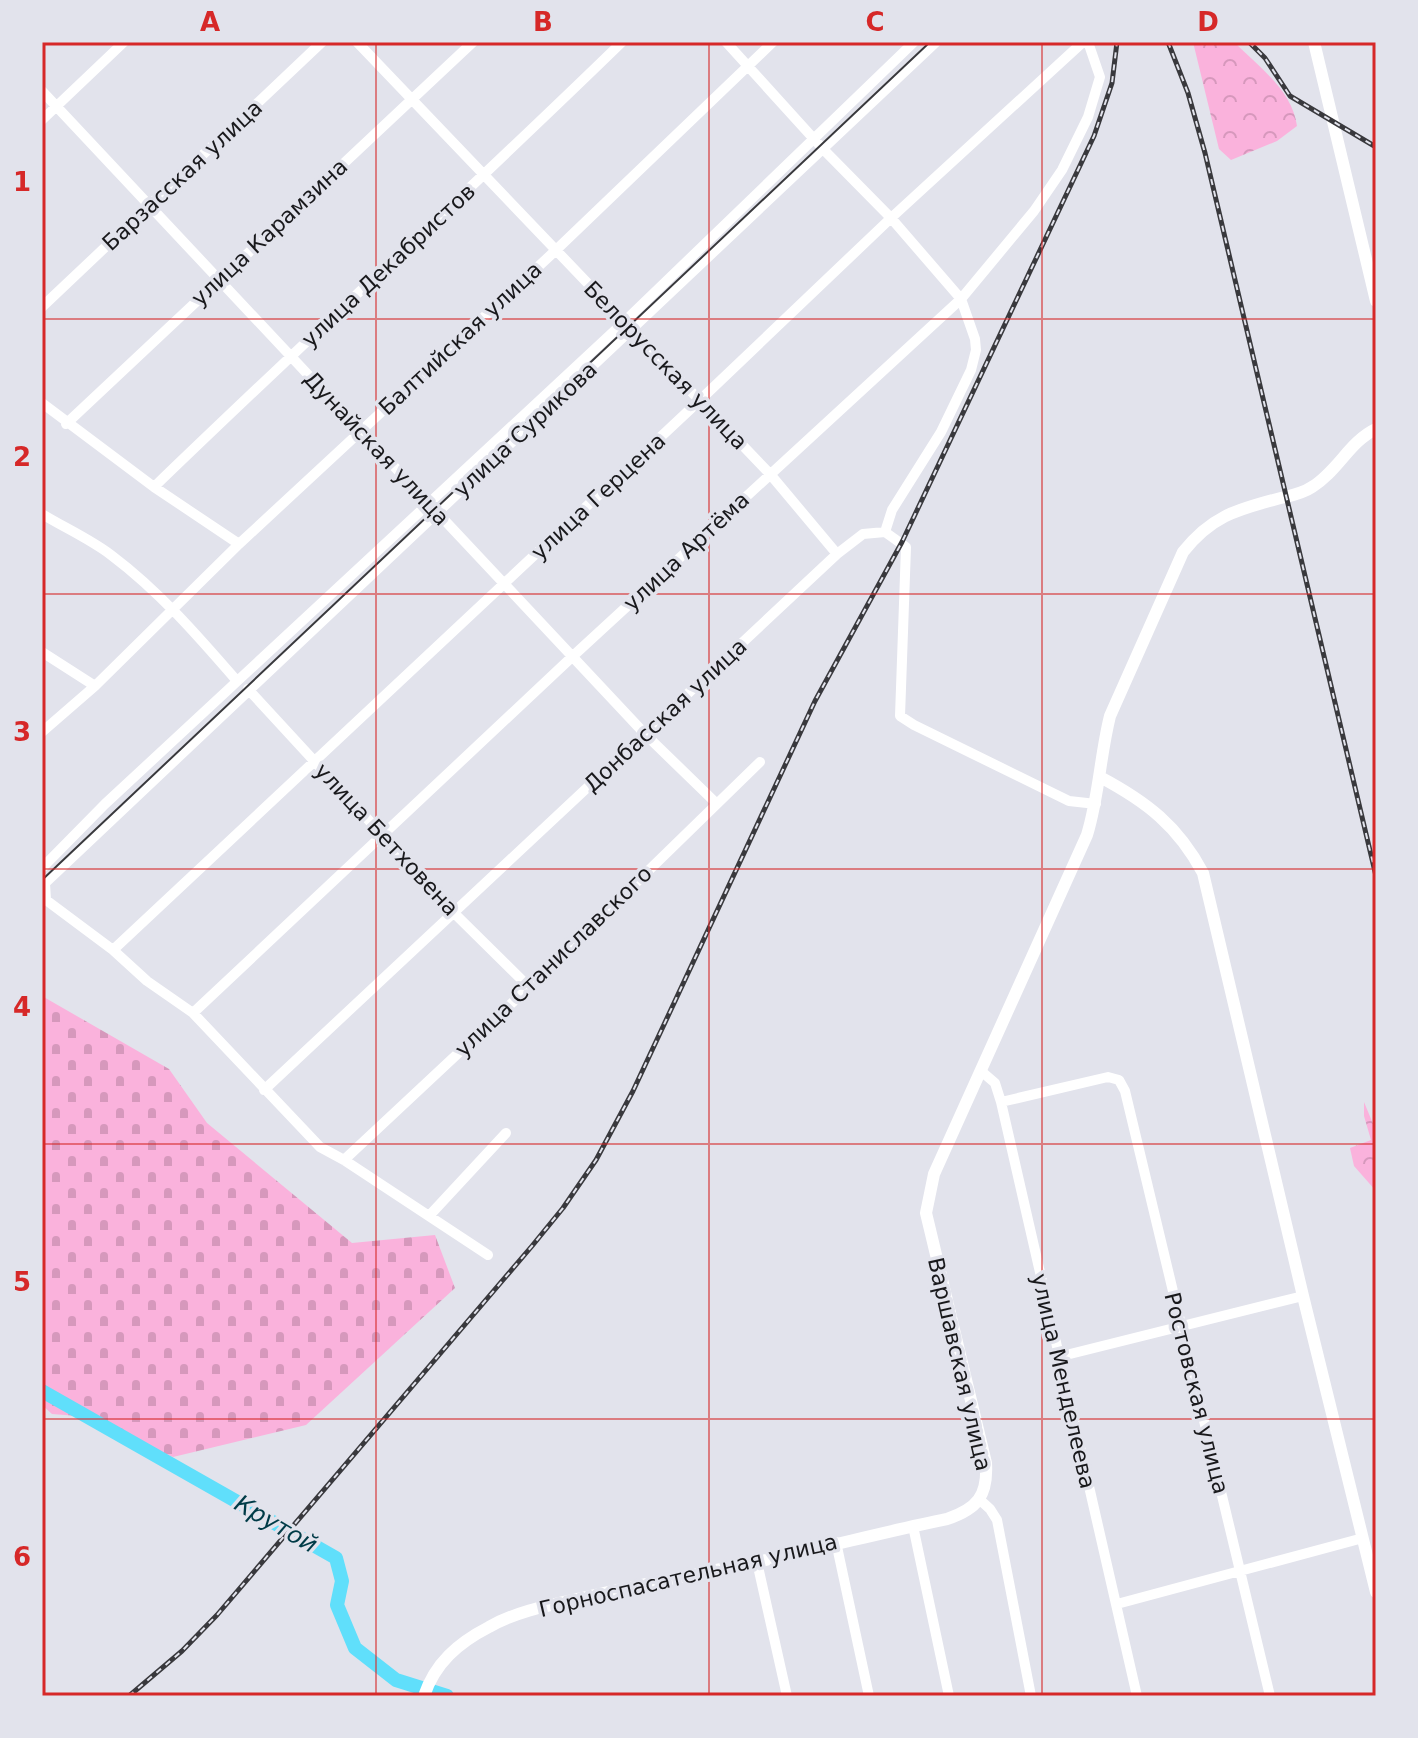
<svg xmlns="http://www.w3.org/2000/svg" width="1418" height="1738" viewBox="0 0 1418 1738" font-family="'DejaVu Sans',sans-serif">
<defs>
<pattern id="forest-crowns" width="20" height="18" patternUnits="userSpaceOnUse" patternTransform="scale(2)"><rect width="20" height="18" fill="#fab2dc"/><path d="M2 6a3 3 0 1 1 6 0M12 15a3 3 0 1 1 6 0" fill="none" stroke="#d698bc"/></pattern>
<pattern id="cemetery-stones" width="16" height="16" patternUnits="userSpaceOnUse" patternTransform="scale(2)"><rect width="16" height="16" fill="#fab2dc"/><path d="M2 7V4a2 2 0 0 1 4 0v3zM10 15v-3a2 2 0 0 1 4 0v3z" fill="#d698bc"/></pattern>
</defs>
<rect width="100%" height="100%" fill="#e2e3ec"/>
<path fill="url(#forest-crowns)" d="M1193,42H1234C1259,67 1292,90 1297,126L1277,141L1231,160L1219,149Z
M1364,1102L1376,1131V1191L1354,1166L1350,1148L1371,1140L1364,1116Z"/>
<path fill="url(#cemetery-stones)" d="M42,996L169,1069L207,1123L352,1243L435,1235L455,1288L306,1425L173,1457L78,1416L52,1414L42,1405Z"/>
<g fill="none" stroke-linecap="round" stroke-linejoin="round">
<path stroke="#60dffb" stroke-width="14" d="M42,1391L336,1558L342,1581L337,1605L355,1648L396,1680L447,1696"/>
<path stroke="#fff" stroke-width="10" d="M357,42L770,474L837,554
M726,42L823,149L891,218L961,299L975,339L976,350L971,370L941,432L892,510L885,532
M42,91L645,734L716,803
M42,120L124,42
M42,307L322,42
M42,403L154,487L239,544
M66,424L473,42
M154,487C309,337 468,192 622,42
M42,514C65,528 90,539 111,555C159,591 198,636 237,681
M885,532L906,547L900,716L914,725L1069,801L1096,804
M42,652L95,686
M248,689L454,913L529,987
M42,732L95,686L239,544L555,251L773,42
M42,868L105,804L624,322L914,42
M42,878L45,883L46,900L113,950L147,981L193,1013L320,1147L344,1160L488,1255
M45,883L936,42
M113,950L699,401L891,218L1083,42
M193,1013L573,656L961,299L1034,211L1062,170L1088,117L1100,77L1088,42
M981,1071L995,1083L1001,1102L1137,1696
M264,1090L837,554L863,534L885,532
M1001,1102L1108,1077L1119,1080L1125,1091L1270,1696
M344,1160L529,987L760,762
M429,1216L506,1133
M1058,1357L1303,1296
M979,1499L990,1509L997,1520L1031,1696
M913,1526L949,1696
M836,1542L869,1696
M757,1562L787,1696
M1117,1604L1363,1538"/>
<path stroke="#fff" stroke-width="12" d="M1314,42L1376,301
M1100,777C1147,802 1178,826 1203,873L1303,1296L1376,1592
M424,1696C435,1663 458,1643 489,1627C517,1611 550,1605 582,1598C640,1584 698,1574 756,1562C820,1549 883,1532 947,1519C977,1509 988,1496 986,1463L926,1213L934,1174L1087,835C1099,796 1100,756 1110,716L1183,552C1211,517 1235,510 1277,499C1289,496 1302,494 1312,487C1337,472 1350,441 1376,429"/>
<path stroke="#39393d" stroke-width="2" d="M42,880L930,42"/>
<defs>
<path id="rail" d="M1168,42L1188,93L1205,153L1376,876
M1249,42L1265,58L1290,96L1376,147
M129,1696L182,1651L217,1615L532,1246L563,1208L596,1160L633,1091L815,701L902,542L1094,136L1112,83L1117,42"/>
</defs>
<use href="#rail" stroke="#39393d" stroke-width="5"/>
<use href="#rail" stroke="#e2e3ec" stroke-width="2" stroke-dasharray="6" stroke-linecap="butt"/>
</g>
<path fill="none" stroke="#d62828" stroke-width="2" stroke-opacity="0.55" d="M376,42V1696M709,42V1696M1042,42V1696M42,319H1376M42,594H1376M42,869H1376M42,1144H1376M42,1419H1376"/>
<g text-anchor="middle" stroke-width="7" stroke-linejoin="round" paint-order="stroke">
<g font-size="22" fill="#19191c" stroke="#e2e3ec">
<text transform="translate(182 175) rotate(-43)" y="8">Барзасская улица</text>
<text transform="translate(269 232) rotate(-43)" y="8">улица Карамзина</text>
<text transform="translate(388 265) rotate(-43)" y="8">улица Декабристов</text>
<text transform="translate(460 338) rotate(-43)" y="8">Балтийская улица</text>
<text transform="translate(666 365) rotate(46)" y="8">Белорусская улица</text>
<text transform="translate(525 429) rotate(-43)" y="8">улица Сурикова</text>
<text transform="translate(377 448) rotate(47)" y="8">Дунайская улица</text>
<text transform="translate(598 496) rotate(-43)" y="8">улица Герцена</text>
<text transform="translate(686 551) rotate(-43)" y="8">улица Артёма</text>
<text transform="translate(665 715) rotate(-43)" y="8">Донбасская улица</text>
<text transform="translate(387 839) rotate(47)" y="8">улица Бетховена</text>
<text transform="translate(553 961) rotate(-44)" y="8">улица Станиславского</text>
<text transform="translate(960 1364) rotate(77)" y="8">Варшавская улица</text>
<text transform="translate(1064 1381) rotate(77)" y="8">улица Менделеева</text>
<text transform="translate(1197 1393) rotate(76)" y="8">Ростовская улица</text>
<text transform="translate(688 1575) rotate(-13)" y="8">Горноспасательная улица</text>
</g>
<g font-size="24" font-style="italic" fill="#003b47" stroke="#e2e3ec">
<text transform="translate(276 1524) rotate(30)" y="8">Крутой</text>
</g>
</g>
<rect width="1418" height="1738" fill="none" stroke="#e2e3ec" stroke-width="88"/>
<rect x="44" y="44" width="1330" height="1650" fill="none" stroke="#d62828" stroke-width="3"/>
<g font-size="26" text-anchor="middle" font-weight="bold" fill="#d62828">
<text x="210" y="31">A</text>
<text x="543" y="31">B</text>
<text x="875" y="31">C</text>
<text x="1208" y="31">D</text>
<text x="22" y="191">1</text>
<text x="22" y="466">2</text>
<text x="22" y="741">3</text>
<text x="22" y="1016">4</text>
<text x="22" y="1291">5</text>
<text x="22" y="1566">6</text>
</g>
</svg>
